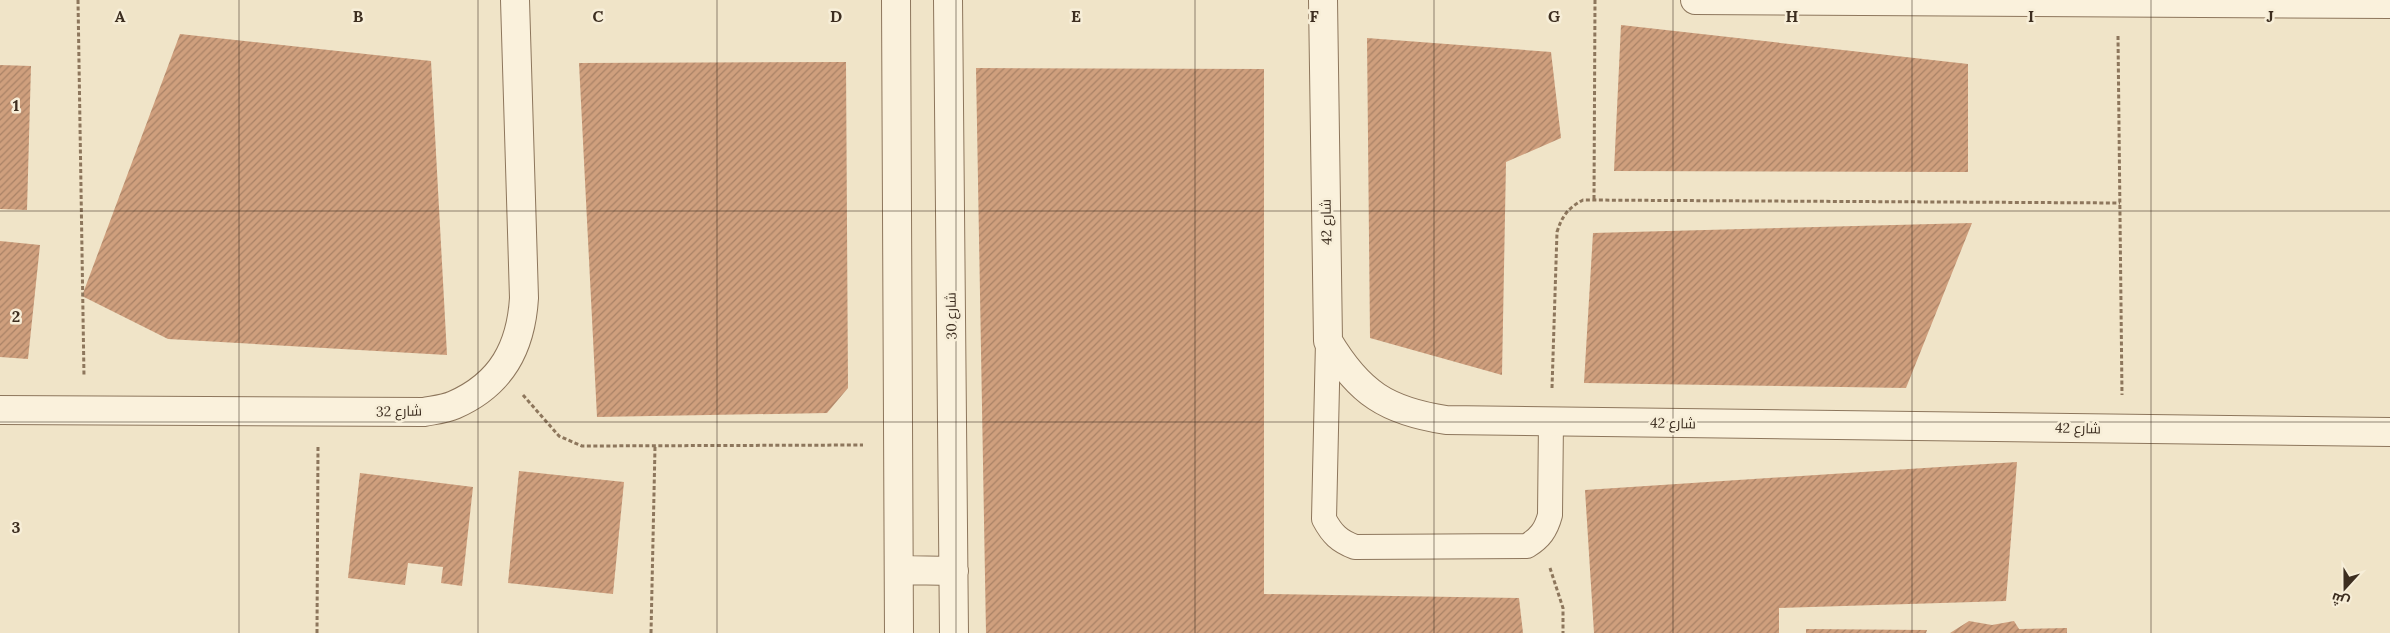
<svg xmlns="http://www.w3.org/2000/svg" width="2390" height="633" viewBox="0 0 2390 633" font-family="Lora,Cairo,serif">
<defs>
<pattern id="building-hatch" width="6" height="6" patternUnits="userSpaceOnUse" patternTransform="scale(1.25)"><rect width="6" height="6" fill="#cf9f7d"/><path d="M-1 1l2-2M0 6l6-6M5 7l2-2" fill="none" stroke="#a98266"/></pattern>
</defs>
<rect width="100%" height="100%" fill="#f0e4c8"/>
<path fill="url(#building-hatch)" d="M1621,25L1968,64V172L1614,171Z
M180,34L431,61L447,355L168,339L82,296Z
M1367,38L1551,52L1561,138L1506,162L1502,375L1370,338Z
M846,62L848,388L827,413L597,417L579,63Z
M0,65L31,66L27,210L0,209Z
M976,68L1264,69V594L1519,598L1523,633H986Z
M1972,223L1906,388L1584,383L1593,233Z
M0,241L40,245L28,359L0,357Z
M2017,462L2006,601L1779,608V633H1594L1585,490Z
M519,471L624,482L613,594L508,583Z
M360,473L473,487L462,586L441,583L443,567L408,563L405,585L348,578Z
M1969,621L1992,625L2014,621L2019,629L2067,628V633H1950Z
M1806,629L1927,630L1926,633H1806Z"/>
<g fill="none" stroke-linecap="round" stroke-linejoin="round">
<defs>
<path id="service" d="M1328,341L1324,519C1332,534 1339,541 1355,547L1527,546C1540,538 1546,530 1550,515L1551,421"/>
<path id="minor" d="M896,0L899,633
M948,0L954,633
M1323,0L1328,341C1359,393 1387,411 1446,420L2390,432
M1695,0L2390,4
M0,410L424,412C434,410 445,409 454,405C502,384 521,347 524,298L515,0
M899,570L954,571"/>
</defs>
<use href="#service" stroke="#8d765c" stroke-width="26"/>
<use href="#minor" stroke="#8d765c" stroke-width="30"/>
<path stroke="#8d765c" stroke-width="3" stroke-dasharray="4 2.5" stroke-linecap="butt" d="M78,0L84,377
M2118,36L2122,395
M1594,199L1595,0
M1552,388L1557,232C1562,216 1568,208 1583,200L2120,203
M523,395L559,436L582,446L863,445
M1550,568L1563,608V633
M317,633L318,446
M651,633L655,447"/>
<use href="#service" stroke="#faf1dc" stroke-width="24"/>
<use href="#minor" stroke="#faf1dc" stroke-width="28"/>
</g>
<path fill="none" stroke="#3d2e20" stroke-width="1" stroke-opacity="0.55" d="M239,0V633M478,0V633M717,0V633M956,0V633M1195,0V633M1434,0V633M1673,0V633M1912,0V633M2151,0V633M0,211H2390M0,422H2390"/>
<g text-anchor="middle" stroke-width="5" stroke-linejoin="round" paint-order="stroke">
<g font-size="14" fill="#3d2e20" stroke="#f7eed8">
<text transform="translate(1326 222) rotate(-91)" y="5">شارع 42</text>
<text transform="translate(951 316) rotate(-91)" y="5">شارع 30</text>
<text transform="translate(399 411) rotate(-1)" y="5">شارع 32</text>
<text transform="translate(1673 423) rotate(1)" y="5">شارع 42</text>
<text transform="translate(2078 428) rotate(1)" y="5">شارع 42</text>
</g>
</g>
<g font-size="16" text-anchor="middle" font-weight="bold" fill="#3d2e20" stroke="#f7eed8" stroke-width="5" stroke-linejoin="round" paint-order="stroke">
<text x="120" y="22">A</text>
<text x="358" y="22">B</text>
<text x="598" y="22">C</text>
<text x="836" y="22">D</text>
<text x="1076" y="22">E</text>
<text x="1314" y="22">F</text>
<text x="1554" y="22">G</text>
<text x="1792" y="22">H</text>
<text x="2031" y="22">I</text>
<text x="2270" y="22">J</text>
<text x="16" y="111">1</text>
<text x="16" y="322">2</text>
<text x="16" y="533">3</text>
</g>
<g transform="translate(2345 588) rotate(201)" stroke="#f7eed8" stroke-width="4" paint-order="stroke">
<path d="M0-4L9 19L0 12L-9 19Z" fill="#3d2e20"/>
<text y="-8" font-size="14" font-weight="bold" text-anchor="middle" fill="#3d2e20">ش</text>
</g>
</svg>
